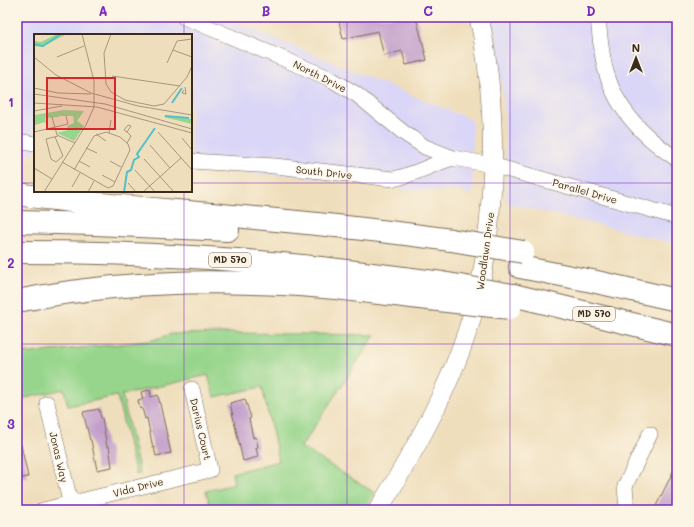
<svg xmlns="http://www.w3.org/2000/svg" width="694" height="527" viewBox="0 0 694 527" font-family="Mali,sans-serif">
<rect width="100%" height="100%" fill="#fcf5e5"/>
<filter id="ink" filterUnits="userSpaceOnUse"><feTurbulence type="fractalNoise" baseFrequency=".025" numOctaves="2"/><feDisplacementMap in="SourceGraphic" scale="8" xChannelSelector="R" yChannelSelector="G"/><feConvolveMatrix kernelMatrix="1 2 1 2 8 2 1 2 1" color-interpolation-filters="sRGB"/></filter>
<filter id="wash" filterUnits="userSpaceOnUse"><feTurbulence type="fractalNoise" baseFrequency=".012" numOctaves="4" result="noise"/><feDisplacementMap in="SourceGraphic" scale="16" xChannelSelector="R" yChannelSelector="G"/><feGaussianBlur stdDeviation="0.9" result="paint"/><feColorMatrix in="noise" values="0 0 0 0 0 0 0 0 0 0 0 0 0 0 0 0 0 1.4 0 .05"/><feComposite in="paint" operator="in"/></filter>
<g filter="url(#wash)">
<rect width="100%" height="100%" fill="#efdebc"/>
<path fill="#dad6f7" d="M17,17H223L472,120L473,195L456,191L406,190L392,186L288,175L191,172V35H35V155L17,152Z
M491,17H677V244L507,203L504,104L497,45Z"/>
<path fill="#96d58b" stroke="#688054" d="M227,333L375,335L301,447L375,493L364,510H211L206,491L234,484L232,473L279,461L262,387L214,397L208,375L122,395L140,474L136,475L117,396L68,406L64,389L17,400V353H32L149,341L172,334Z"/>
<g id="blocks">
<path fill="#c29fcb" d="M338,17H416L427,60L406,65L402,51L384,56L378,31L343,39Z
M150,390L151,397L158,395L171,453L156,456L154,447L153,448L147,418L145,419L142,408L140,409L138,400L143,399L141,392Z
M245,399L251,418L249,419L253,438L256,437L258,447L256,448L258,457L243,461L230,403Z
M99,409L101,418H102L107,447L109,446L112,467L97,470L91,440H90L83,412Z
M21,445L28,477L17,479V446Z
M677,464V500L672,510H654Z"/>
</g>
</g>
<g filter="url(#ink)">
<use href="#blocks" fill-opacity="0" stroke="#7a6955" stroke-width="1"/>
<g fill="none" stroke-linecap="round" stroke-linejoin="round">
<defs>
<path id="minor" d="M184,17L329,78L356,94L404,133L425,147L453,158L492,165L677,217
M598,17C600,37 601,56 607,75C618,111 646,139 677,159
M17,141L35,144
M191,161L275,166L393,179C414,175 432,164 453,158
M47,403L72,510
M43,510L210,470L192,389
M627,510L625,486L650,434"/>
<path id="major" d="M378,510C420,442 459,372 478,294C487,257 490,220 492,183C494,127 491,72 479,17"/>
<path id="highway" d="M17,194C96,206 176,210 255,218C321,224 386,231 451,240
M17,222L95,224L228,230
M17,252C68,252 120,253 171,256C262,260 352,271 442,283
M520,267L592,281L677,300
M513,295L677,335
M17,301C94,286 174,280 253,283C315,284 376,293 438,300"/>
</defs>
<use href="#minor" stroke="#7a6955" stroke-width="16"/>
<use href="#major" stroke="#7a6955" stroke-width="20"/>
<use href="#highway" stroke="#7a6955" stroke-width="24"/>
<use href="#minor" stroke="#fff" stroke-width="15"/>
<use href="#major" stroke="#fff" stroke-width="19"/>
<use href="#highway" stroke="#fff" stroke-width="22"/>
<defs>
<path id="highway-bridge" d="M451,240L523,252
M442,283L513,295
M438,300L510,308"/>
</defs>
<use href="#highway-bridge" stroke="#7a6955" stroke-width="24" stroke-linecap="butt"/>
<use href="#highway-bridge" stroke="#fff" stroke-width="22"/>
</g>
</g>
<path fill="none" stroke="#7b2cbf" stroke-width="1" stroke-opacity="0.55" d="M184,17V35M347,17V510M510,17V510M17,183H35M191,183H677M184,191V510M17,344H677"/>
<g text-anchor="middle" stroke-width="3" stroke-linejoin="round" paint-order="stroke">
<g fill="#fcf5e5" stroke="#75675a" stroke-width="1">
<rect x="209" y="253" width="42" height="14" rx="3"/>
<rect x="573" y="307" width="42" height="14" rx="3"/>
</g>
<g font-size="9" font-weight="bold" fill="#3b2a1e">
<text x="230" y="263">MD 570</text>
<text x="594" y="317">MD 570</text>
</g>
<g font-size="10" fill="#3b2a1e" stroke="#fcf5e5">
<text transform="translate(320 76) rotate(27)" y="4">North Drive</text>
<text transform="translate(324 172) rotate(6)" y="4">South Drive</text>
<text transform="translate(585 191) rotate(16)" y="4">Parallel Drive</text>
<text transform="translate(485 251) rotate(-82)" y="4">Woodlawn Drive</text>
<text transform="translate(201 429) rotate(77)" y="4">Darius Court</text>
<text transform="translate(59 457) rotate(77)" y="4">Jonas Way</text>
<text transform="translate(138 487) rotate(-14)" y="4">Vida Drive</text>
</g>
</g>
<g transform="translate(34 34)">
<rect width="158" height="158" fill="#efdebc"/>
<path d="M23,0H33L8,13L0,12V7L7,8ZM30,76L50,77L43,87L50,92L40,107L23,99L34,96L33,92L40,89L39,82H25L26,90L25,83L11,84L13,93L11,88L1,91V95L0,91V81ZM131,82L158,85V90L130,83Z" fill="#96d58b"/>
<path fill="none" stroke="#53c0ca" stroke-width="2" d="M0,10L9,12L27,0M138,69L148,54M131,82L155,84M90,158L93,138L97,136L100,126L105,123L103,120L121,94"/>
<path fill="none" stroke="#a7967d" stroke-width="1" d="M77,0L70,19L72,50L77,58L91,66L120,72L130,70L153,43L158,32M139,16L158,23M0,23L22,41L57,59L104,72L158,81M23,23L50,12M133,29L143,7L158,5M78,42L146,52M0,54L24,59L57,60M150,56L148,59L152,60L151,53M0,60L71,70L158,95M0,69L63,73L158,99M0,77L28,72M18,83L23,101L41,109M0,98L34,90L32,82M93,98L90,96L94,91L97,92L93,98L97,102L93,109M124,98L158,136M75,99L77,86M62,100L72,107M21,103L29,122L22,128L17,125L12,105L24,102M148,104L158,116M116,111L136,134M52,114L63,119M110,125L140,158M45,127L56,133M76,127L87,133M28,128L74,154M0,134L18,145M40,136L60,102L72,98L86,103L94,110L96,116L79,152L74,154M101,136L121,158M68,141L81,148M94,149L102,158M38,153L46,139M10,158L52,91L60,73V47L48,0M54,158L60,147M109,158L147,124"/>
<path fill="#d62828" fill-opacity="0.15" stroke="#d62828" stroke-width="2" d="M13,44H81V95H13Z"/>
<rect width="158" height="158" fill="none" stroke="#3b2a1e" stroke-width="2"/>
</g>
<rect width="694" height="527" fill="none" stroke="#fcf5e5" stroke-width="44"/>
<g transform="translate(636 58)" stroke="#fcf5e5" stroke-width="3" paint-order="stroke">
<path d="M0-3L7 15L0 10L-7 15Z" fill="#3b2a1e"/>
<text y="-6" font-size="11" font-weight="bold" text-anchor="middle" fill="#3b2a1e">N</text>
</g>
<rect x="22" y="22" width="650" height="483" fill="none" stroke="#7b2cbf" stroke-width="1.5"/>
<g font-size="13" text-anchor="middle" font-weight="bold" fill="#7b2cbf">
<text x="103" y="16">A</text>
<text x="266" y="16">B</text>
<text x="428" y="16">C</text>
<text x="591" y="16">D</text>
<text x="11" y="107">1</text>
<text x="11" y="268">2</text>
<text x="11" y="429">3</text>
</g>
</svg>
